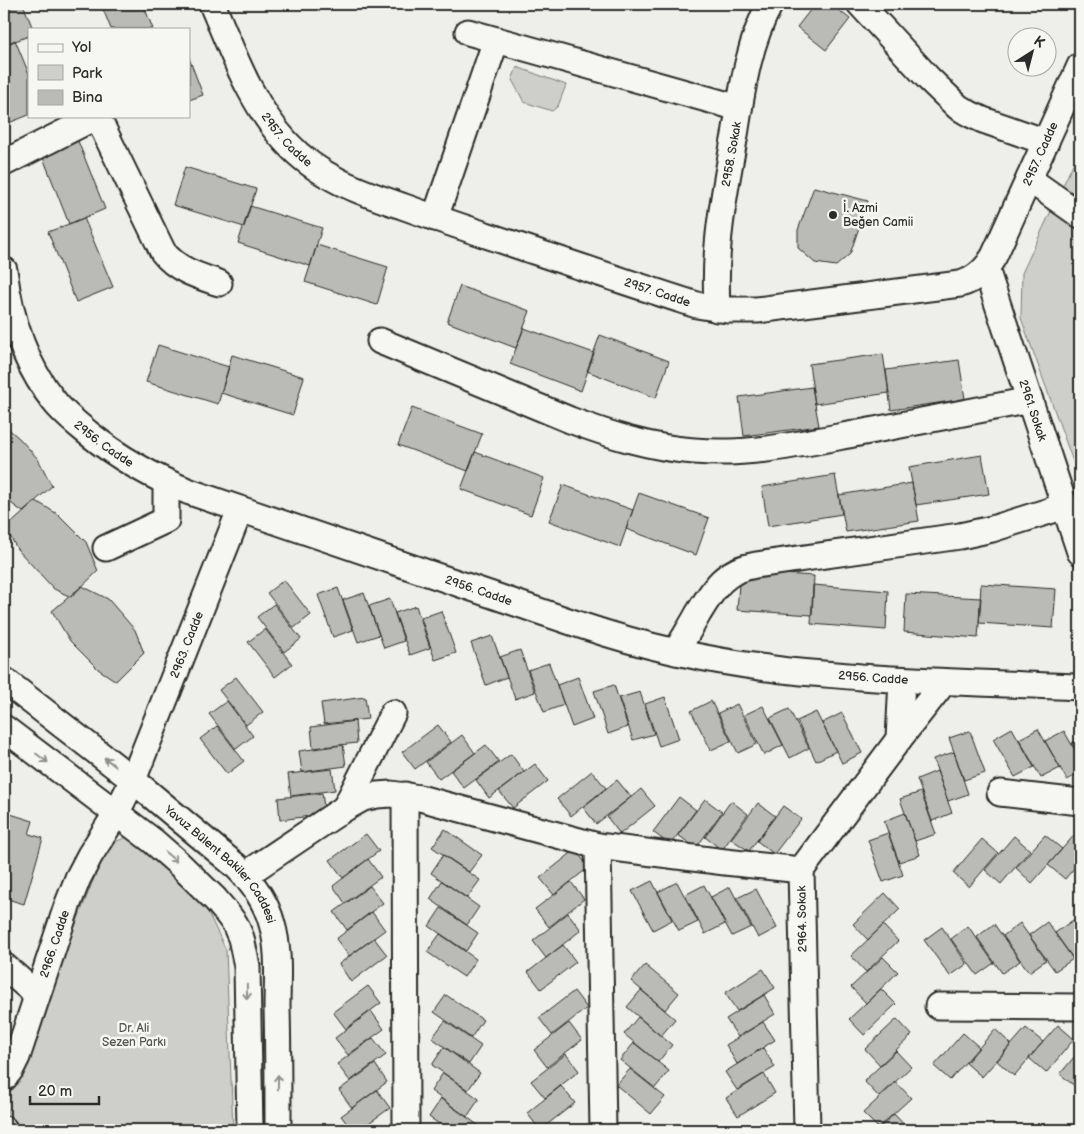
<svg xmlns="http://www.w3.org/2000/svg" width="1084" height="1134" viewBox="0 0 1084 1134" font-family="'Balsamiq Sans',sans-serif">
<rect width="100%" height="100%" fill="#eeeeea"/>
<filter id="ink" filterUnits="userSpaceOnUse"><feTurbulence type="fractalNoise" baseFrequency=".02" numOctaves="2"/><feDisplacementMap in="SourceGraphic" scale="10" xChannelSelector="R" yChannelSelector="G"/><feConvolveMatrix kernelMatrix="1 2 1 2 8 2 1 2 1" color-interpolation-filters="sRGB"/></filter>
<g filter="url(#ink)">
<path fill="#cececa" stroke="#7c7c7a" d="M517,67L566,85L558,106L552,111L524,102L512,80Z
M1080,149V481L1021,318L1022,273Z
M127,837L165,864L204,904L226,950L233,1130H15L5,1105L107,845Z"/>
<path fill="#babab7" stroke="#2b2b2b" d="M4,4H23L33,29H29V36L4,45Z
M101,4H143L153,29H111Z
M815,4H831L850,19L826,50L797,27Z
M15,40L29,74V115L6,124L4,118V45Z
M189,58L203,95L189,100Z
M78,141L105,209L69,224L42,155Z
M185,167L256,189L244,227L173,205Z
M814,187L868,201L850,254L836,266L815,263L798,248V230Z
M250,206L322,228L310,266L238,243Z
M84,218L113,287L76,302L48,232Z
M317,245L388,267L377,305L305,282Z
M460,286L530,311L516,348L447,322Z
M524,328L594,353L581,391L510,364Z
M600,335L669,361L656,398L587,371Z
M158,345L229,367L218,404L146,382Z
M883,354L889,393L815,404L809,364Z
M232,355L304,377L293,415L221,393Z
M959,360L965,399L891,410L886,370Z
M812,387L819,426L744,436L739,397Z
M412,408L482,434L468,471L398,445Z
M4,425L20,439L38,459L52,486L23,512L4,498Z
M475,452L544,478L531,515L461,489Z
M982,455L989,494L916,505L909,467Z
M835,475L842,514L768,526L762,487Z
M912,483L919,521L846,532L839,495Z
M563,485L633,510L620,547L549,521Z
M639,493L709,518L696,555L626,529Z
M36,501L59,515L86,542L98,571L71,597L54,589L17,549L6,528Z
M740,571L814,576L812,615L737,610Z
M284,580L311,615L294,628L267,593Z
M981,584L1056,589L1053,628L979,623Z
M813,585L888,591L886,630L811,624Z
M82,586L108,599L135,630L144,653L116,681L98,669L70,641L52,611Z
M338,588L353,630L333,637L318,595Z
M364,593L379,635L358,642L343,600Z
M906,594L981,598L978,638L904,632Z
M390,599L404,641L384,648L369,606Z
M274,604L301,639L284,652L257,617Z
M416,606L430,648L410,655L395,613Z
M441,611L456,653L435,660L421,618Z
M265,629L292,664L275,677L248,642Z
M492,636L507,677L486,685L471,643Z
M520,650L535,692L515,699L500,657Z
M549,663L564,705L544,712L528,670Z
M236,677L263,712L246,725L219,690Z
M578,677L593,719L572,727L557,685Z
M614,685L628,727L608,734L594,691Z
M640,692L654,734L633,740L619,698Z
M365,697L368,719L324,724L321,703Z
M665,697L679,739L659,746L645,704Z
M227,701L253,736L236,749L209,714Z
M711,701L731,741L711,750L691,711Z
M737,704L757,744L738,753L718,713Z
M763,706L783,745L764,755L744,715Z
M789,709L809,748L790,758L770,718Z
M816,712L836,751L816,761L797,721Z
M842,713L862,753L842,763L822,723Z
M355,721L357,743L313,748L311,727Z
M438,725L451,742L415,769L402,752Z
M217,726L244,761L227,774L200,739Z
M1012,728L1034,767L1015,777L993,739Z
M1038,729L1060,768L1041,778L1019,739Z
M970,731L985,773L964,780L949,738Z
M1064,731L1080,759V773L1067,780L1045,741Z
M462,735L475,753L439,779L426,762Z
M1080,738V758L1072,743Z
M343,745L346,766L302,772L299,751Z
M486,745L499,762L464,788L451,771Z
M954,752L968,794L948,801L933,759Z
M511,754L524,772L489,798L476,780Z
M535,764L548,781L513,808L499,791Z
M332,769L335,790L291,796L288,774Z
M592,771L606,788L571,816L557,799Z
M937,771L952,813L932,821L917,779Z
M617,780L631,797L596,824L583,807Z
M641,789L655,806L620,834L607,817Z
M921,792L936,834L915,841L900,799Z
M322,793L325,814L280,820L278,798Z
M679,797L696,810L670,845L653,832Z
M705,799L722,812L696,848L678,835Z
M731,801L748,814L722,850L705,837Z
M758,803L775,816L749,851L731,839Z
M783,806L801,819L774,854L757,841Z
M4,812L33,821L29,834L43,838L24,904L4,898Z
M905,813L920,855L899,862L884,821Z
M445,829L482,855L469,872L432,847Z
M1077,832L1080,834V861L1065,879L1048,865Z
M888,833L903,875L883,882L868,840Z
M366,834L379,851L343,878L330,860Z
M1045,835L1062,849L1032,883L1016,868Z
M1014,836L1030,850L1001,884L985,870Z
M982,839L998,853L969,887L953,873Z
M575,850L589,867L554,895L540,878Z
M443,855L480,880L467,898L431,873Z
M368,859L381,877L345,903L333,886Z
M442,881L479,907L467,925L430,899Z
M652,881L672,920L653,930L632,891Z
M571,882L584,899L549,927L535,909Z
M677,882L698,922L679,931L658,892Z
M704,885L725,924L705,934L685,895Z
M370,886L383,903L347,930L334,912Z
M730,887L751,927L732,936L711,897Z
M756,889L777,928L758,938L737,898Z
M885,893L900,909L868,940L853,924Z
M441,908L478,933L466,951L429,926Z
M372,912L385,930L349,956L336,939Z
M568,913L581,930L546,958L533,941Z
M1073,920L1080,930V968L1055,933Z
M1047,922L1073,959L1055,971L1029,935Z
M1020,923L1046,960L1029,972L1003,936Z
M994,924L1020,961L1002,973L977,937Z
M883,925L898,941L866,972L851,956Z
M968,926L994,963L977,975L951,939Z
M942,927L967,964L950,976L924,940Z
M440,934L476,959L464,977L427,952Z
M374,938L387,955L351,982L339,964Z
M563,945L576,962L541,989L528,972Z
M883,957L898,972L866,1003L851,987Z
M645,965L679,993L665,1010L631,981Z
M763,969L775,988L737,1011L725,993Z
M368,986L381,1003L346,1029L333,1012Z
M881,989L896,1004L864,1035L849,1019Z
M641,990L675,1019L661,1036L627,1007Z
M574,991L587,1008L552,1035L539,1018Z
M446,995L483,1020L471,1038L434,1012Z
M764,995L775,1014L738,1037L726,1019Z
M371,1011L384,1029L348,1055L335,1038Z
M638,1017L672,1045L658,1062L624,1034Z
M897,1019L912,1035L880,1065L865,1049Z
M445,1021L481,1046L469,1064L432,1038Z
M763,1022L775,1040L737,1064L726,1045Z
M569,1023L582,1040L547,1067L534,1050Z
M1058,1025L1074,1039L1046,1073L1029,1058Z
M1026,1028L1043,1042L1014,1076L997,1061Z
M995,1029L1011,1044L982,1077L966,1063Z
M963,1033L979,1047L950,1080L934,1066Z
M373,1038L386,1055L350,1081L337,1064Z
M634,1043L669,1071L655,1088L620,1060Z
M444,1047L480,1073L468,1090L432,1065Z
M763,1048L775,1067L737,1090L725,1072Z
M1080,1050V1084L1077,1088L1060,1074Z
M896,1051L911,1067L879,1097L864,1081Z
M566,1054L579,1071L545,1098L531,1081Z
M375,1064L387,1082L352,1108L339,1090Z
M630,1069L665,1097L651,1114L616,1085Z
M443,1073L479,1099L467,1117L431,1091Z
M764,1074L775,1093L738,1116L726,1098Z
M896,1082L911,1098L878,1128L863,1113Z
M561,1086L575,1103L540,1130L527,1113Z
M377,1090L390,1108L359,1130H352L341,1116Z
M441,1099L478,1125L474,1130H448L429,1117Z
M894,1114L909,1130H877Z"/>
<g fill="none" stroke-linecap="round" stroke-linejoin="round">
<defs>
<g id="minor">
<path id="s1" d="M212,4C233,53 251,104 287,143C318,177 360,192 402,206C432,217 462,227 492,237C560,260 628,283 697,305L727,310H757L960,284C975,280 986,270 994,256L1080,66"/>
<path d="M860,4L929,79L958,107L970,114L983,120L1046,142"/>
<path d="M468,32L739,108"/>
<path d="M4,163L97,116L163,252C177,270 198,276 219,283"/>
<path d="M1029,179L1080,215"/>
<path d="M435,218L496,40"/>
<path id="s2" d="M986,269L1080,552"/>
<path id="s3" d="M4,270C10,317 24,364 54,401C63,413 76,423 88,433C119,458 152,477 190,492L583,626C643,646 705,660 767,668C799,673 830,674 861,677C934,682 1007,684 1080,687"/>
<path id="s4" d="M717,309C716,288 716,266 718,245C721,208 728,172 735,135C742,91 748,44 770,4"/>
<path d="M380,341L570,420C610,435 651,448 694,451C750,456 805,443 859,433C916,422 973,411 1030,400"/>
<path d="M106,548L166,520V483"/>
<path d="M676,652C683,639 691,627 698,614C714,588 724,570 756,565L960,536L992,529L1065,506"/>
<path id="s5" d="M4,680L133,780L236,866C252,882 266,901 272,924C280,951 277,980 277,1008C278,1048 278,1089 278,1130"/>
<path d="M4,728L153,841L177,862L215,899L226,912L235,924L241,938L247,966L250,1130"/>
<path d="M899,739L902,680"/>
<path d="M1000,793L1080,802"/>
<path d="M405,795L406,1130"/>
<path d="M345,808L393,713"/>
<path d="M598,846L603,1130"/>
<path d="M245,875L345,808L363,798L377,795L391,794L420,798L598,846L725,862L801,870"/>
<path d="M4,966L37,995"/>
<path d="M938,1006L1080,1007"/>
<path id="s6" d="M4,1078L11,1069L17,1057L67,906L78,878L90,855L116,814L133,780L240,510"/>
<path d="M4,1129V1130"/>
<path d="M807,1130L801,870L899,739L944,682"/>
</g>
</defs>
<use href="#minor" stroke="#2b2b2b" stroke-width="29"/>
<use href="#minor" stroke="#f6f6f2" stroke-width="25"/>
</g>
<defs><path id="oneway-shaft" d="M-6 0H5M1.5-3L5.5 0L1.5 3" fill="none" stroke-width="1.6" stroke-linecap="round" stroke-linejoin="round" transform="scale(1.25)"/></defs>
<g stroke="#90908e">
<use href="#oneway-shaft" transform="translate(42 758) rotate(37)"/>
<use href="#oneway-shaft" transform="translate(110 762) rotate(-142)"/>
<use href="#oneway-shaft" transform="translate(171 857) rotate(40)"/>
<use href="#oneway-shaft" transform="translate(247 992) rotate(89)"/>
<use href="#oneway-shaft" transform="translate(278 1082) rotate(-90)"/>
</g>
</g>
<circle fill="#2b2b2b" stroke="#f6f6f2" stroke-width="2" cx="833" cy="215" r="5"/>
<g text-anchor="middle" stroke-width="5" stroke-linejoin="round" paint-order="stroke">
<g font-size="12" fill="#2b2b2b" stroke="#f6f6f2">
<text dy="4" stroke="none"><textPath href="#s1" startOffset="156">2957. Cadde</textPath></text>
<text dy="4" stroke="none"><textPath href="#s4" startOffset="156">2958. Sokak</textPath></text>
<text dy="4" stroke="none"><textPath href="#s1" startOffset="1025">2957. Cadde</textPath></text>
<text dy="4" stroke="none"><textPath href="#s1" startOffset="561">2957. Cadde</textPath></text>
<text dy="4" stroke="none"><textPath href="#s2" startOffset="149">2961. Sokak</textPath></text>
<text dy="4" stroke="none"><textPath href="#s3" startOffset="208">2956. Cadde</textPath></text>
<text dy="4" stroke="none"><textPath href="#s3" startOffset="612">2956. Cadde</textPath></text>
<text dy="4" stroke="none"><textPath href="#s6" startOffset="472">2963. Cadde</textPath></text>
<text dy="4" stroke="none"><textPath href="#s3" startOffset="1018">2956. Cadde</textPath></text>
<text dy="4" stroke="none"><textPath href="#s5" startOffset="286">Yavuz Bülent Bakiler Caddesi</textPath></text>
<text transform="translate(802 919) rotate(-91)" y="4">2964. Sokak</text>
<text dy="4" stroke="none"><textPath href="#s6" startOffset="144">2966. Cadde</textPath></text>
</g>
<g font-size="12" fill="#2b2b2b" stroke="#f6f6f2" text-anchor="start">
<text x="843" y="212">İ. Azmi<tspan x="843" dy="14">Beğen Camii</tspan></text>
</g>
<g font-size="12" fill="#545453" stroke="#f6f6f2">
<text x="134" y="1032">Dr. Ali<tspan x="134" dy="14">Sezen Parkı</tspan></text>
</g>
</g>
<rect width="1084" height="1134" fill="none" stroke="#f6f6f2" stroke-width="20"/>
<rect x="10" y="10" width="1064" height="1114" fill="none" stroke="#2b2b2b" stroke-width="2" filter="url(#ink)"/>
<rect x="28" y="28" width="162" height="90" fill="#f6f6f2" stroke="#a5a5a2"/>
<rect x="38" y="44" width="25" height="8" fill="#f6f6f2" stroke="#a5a5a2"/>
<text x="72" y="52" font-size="15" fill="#2b2b2b">Yol</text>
<rect x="38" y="65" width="25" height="15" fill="#cececa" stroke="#a5a5a2"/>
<text x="72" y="78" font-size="15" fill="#2b2b2b">Park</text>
<rect x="38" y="90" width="25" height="15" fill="#babab7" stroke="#a5a5a2"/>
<text x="72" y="102" font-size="15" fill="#2b2b2b">Bina</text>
<g transform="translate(1032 52) rotate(36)"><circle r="24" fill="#f6f6f2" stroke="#a5a5a2"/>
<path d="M0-4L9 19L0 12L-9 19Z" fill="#2b2b2b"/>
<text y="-8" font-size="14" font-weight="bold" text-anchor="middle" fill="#2b2b2b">K</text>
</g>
<path d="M30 1096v8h69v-8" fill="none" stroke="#2b2b2b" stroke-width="2.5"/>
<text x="38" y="1096" font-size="15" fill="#2b2b2b" stroke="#f6f6f2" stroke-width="4" paint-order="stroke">20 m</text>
</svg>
